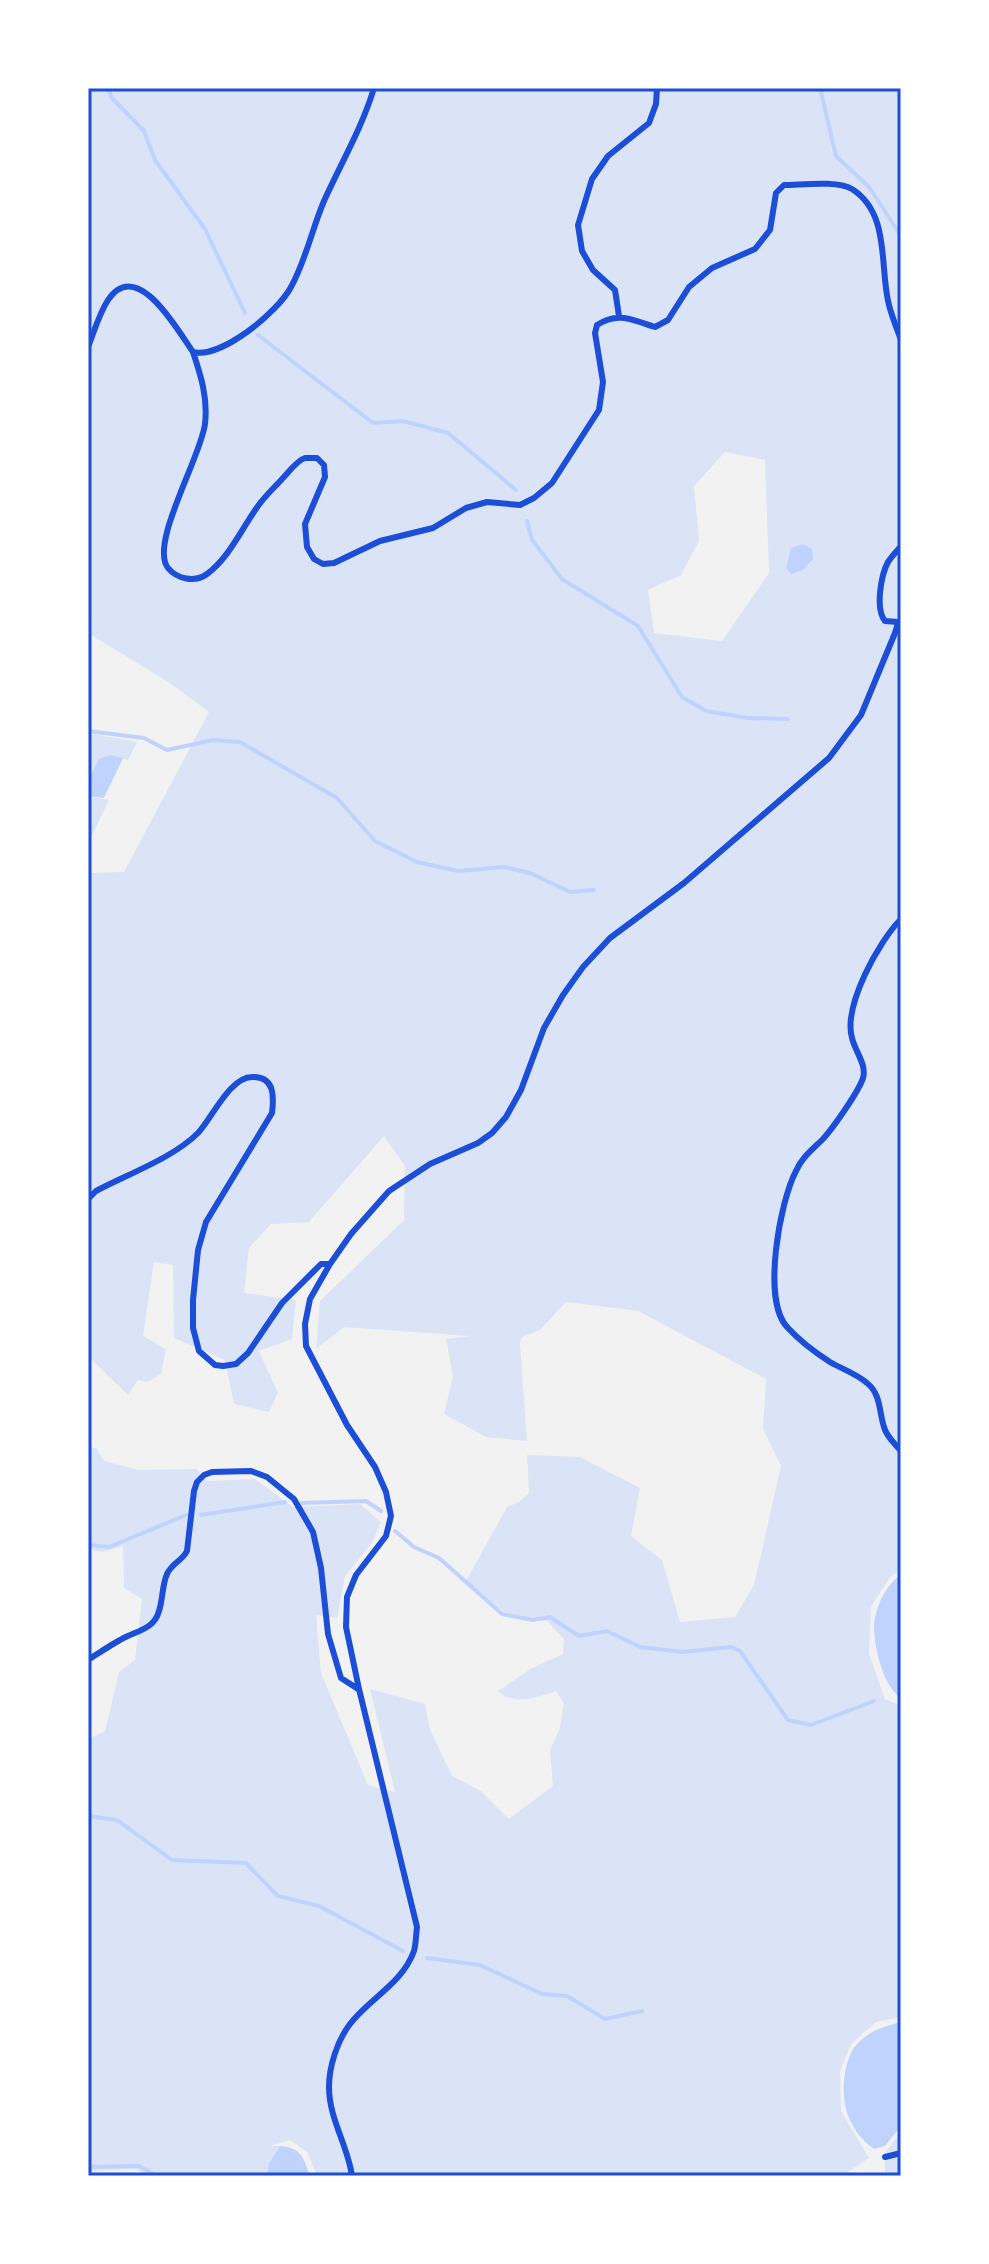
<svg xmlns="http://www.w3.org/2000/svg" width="989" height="2264" viewBox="0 0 989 2264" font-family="Montserrat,sans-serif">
<rect width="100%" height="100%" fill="#f2f2f2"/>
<path fill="#dbe4f7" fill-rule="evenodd" d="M88,88H901V1570L890,1577L871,1607L869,1654L885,1699L901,1706V2017L876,2022L851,2044L840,2071L841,2111L869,2158L843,2175L317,2176L307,2152L290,2140L270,2146H280L269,2163L266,2176H148L136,2169L88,2171V1739L105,1731L119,1672L135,1660L142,1599L124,1588L123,1546L102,1552L88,1549V1446L97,1449L104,1461L139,1470L196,1469L208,1481L255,1479L293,1507L360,1504L381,1522L372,1543L345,1576L337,1618L316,1615L321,1673L368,1785L395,1792L370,1689L425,1704L429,1727L452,1776L481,1791L509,1819L553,1786L550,1750L559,1731L564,1704L556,1691C539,1697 512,1706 498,1691L532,1668L563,1654L564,1639L547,1621L504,1612L466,1581L507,1507L519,1502L529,1493L527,1455L580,1457L640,1488L631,1536L662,1560L680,1622L735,1617L754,1585L781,1466L763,1429L766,1379L638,1311L566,1302L540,1330L522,1337L520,1343L527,1441L486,1437L444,1414L453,1376L446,1339L470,1336L344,1327L316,1349L320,1301L404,1220L405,1166L384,1136L309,1222L271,1224L249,1248L244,1293L296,1300L292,1339L259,1351L278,1393L269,1412L234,1404L225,1360L174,1338L173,1265L154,1262L143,1336L166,1349L161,1374L147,1382L138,1380L128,1395L88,1356V873L124,872L209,712L173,685L88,633ZM725,452L765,460L769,573L722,641L654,633L648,590L681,575L699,541L694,486Z
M93,734L137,742L128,760L109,755L99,759L88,781V746Z
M88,796L109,800L88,844Z
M901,2132V2176H895L885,2172V2152Z"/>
<path fill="#bfd3fe" d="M803,544L812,549L813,559L803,570L791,574L786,568L791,548Z
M109,755L123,758L104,798L88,796V781L99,759Z
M901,1574V1698C882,1686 871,1638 875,1617C879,1600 887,1585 901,1574Z
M901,2022V2126L885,2146L874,2149C861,2140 850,2125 846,2109C841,2091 844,2058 857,2044C869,2031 885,2026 901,2022Z
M280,2146C302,2148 303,2157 310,2176H266L269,2163Z"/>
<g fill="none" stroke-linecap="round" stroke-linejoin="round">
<path stroke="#bfd3fe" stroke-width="4" d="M108,88L112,98L144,131L155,160L205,229L245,313
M820,88L836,156L869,187L901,236
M258,335L373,423L403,421L448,433L516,490
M527,521L532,540L562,579L638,626L682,697L706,711L748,718L788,719
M88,731L144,738L167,750L213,740L240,742L337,798L375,841L417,862L458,871L504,867L530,873L570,892L594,890
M302,1503L366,1501L381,1511
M201,1515L285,1502
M395,1531L414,1547L439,1558L502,1614L533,1620L550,1617L579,1636L607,1631L640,1647L682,1652L731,1647L740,1651L788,1720L811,1725L874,1701
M88,1545L109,1547L186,1515
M88,1816L117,1820L172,1860L246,1863L278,1896L319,1906L403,1951
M427,1958L480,1965L542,1994L567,1996L605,2019L642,2011
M88,2167L139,2166L157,2176"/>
<path stroke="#1d4ed8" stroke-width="6" d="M619,316L615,290L593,270L582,251L578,225L592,179L608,156L649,123L656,104L657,88
M88,347C94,332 99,314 108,300C137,256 178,331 193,352C221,359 278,312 291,287C306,260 312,229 324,201C341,163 362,128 374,88
M193,352C201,376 208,398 205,424C201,457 149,544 168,568C177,579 195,583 207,574C229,558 242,528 258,506C265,496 274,488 282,479C289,472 296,461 305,458C306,458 316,458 317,458L324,465L325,477L305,524L307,547L314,559L323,564L334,563L380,541L433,528L466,508L487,502L520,505L534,498L552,483L599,410L603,382L595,333L597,325C618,311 633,320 655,327L668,320L689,287L712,268L755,249L770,230L776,193L784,185C801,185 837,180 852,189C891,214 879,267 889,305C892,317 897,329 901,340
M898,622L885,621C875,609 881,575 888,562C892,556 897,551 901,546
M901,919C879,941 843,1006 852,1038C855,1051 867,1065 863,1078C859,1091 833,1128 823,1139C813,1149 802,1157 796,1171C780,1201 761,1302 788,1328C799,1340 816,1353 830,1362C842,1369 857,1374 867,1383C881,1394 879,1412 884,1427C886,1436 895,1444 901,1451
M88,1199L96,1191C128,1174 173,1158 198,1133C212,1118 230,1077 252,1077C275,1076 274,1097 272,1113L206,1222L198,1250L193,1300V1328L199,1351L215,1365L223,1366L236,1364L248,1353L282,1303L321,1264H330
M88,1660C99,1653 109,1646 120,1640C135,1631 154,1630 159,1611C163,1599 162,1585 167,1574C172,1563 182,1561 187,1551L194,1491L197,1482L204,1475L212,1472L251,1471L267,1477L294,1499L313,1532L321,1568L328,1634L341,1678L358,1689
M885,2157L901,2153
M352,2176C348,2146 329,2119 329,2087C329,2067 337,2041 350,2024C370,1998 402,1984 414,1951C416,1944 416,1934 417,1927L359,1689L346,1627L347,1597L356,1575L386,1536L391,1516L386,1492L375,1467L347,1425L306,1346L305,1324L310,1299L330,1264L351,1234L389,1191L430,1164L478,1143L492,1133L506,1117L521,1090L544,1028L563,995L583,967L610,938L684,883L829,758L861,715L895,633L898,623"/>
</g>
<rect width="989" height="2264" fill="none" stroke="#ffffff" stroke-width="180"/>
<rect x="90" y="90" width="809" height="2084" fill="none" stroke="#1d4ed8" stroke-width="3"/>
</svg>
